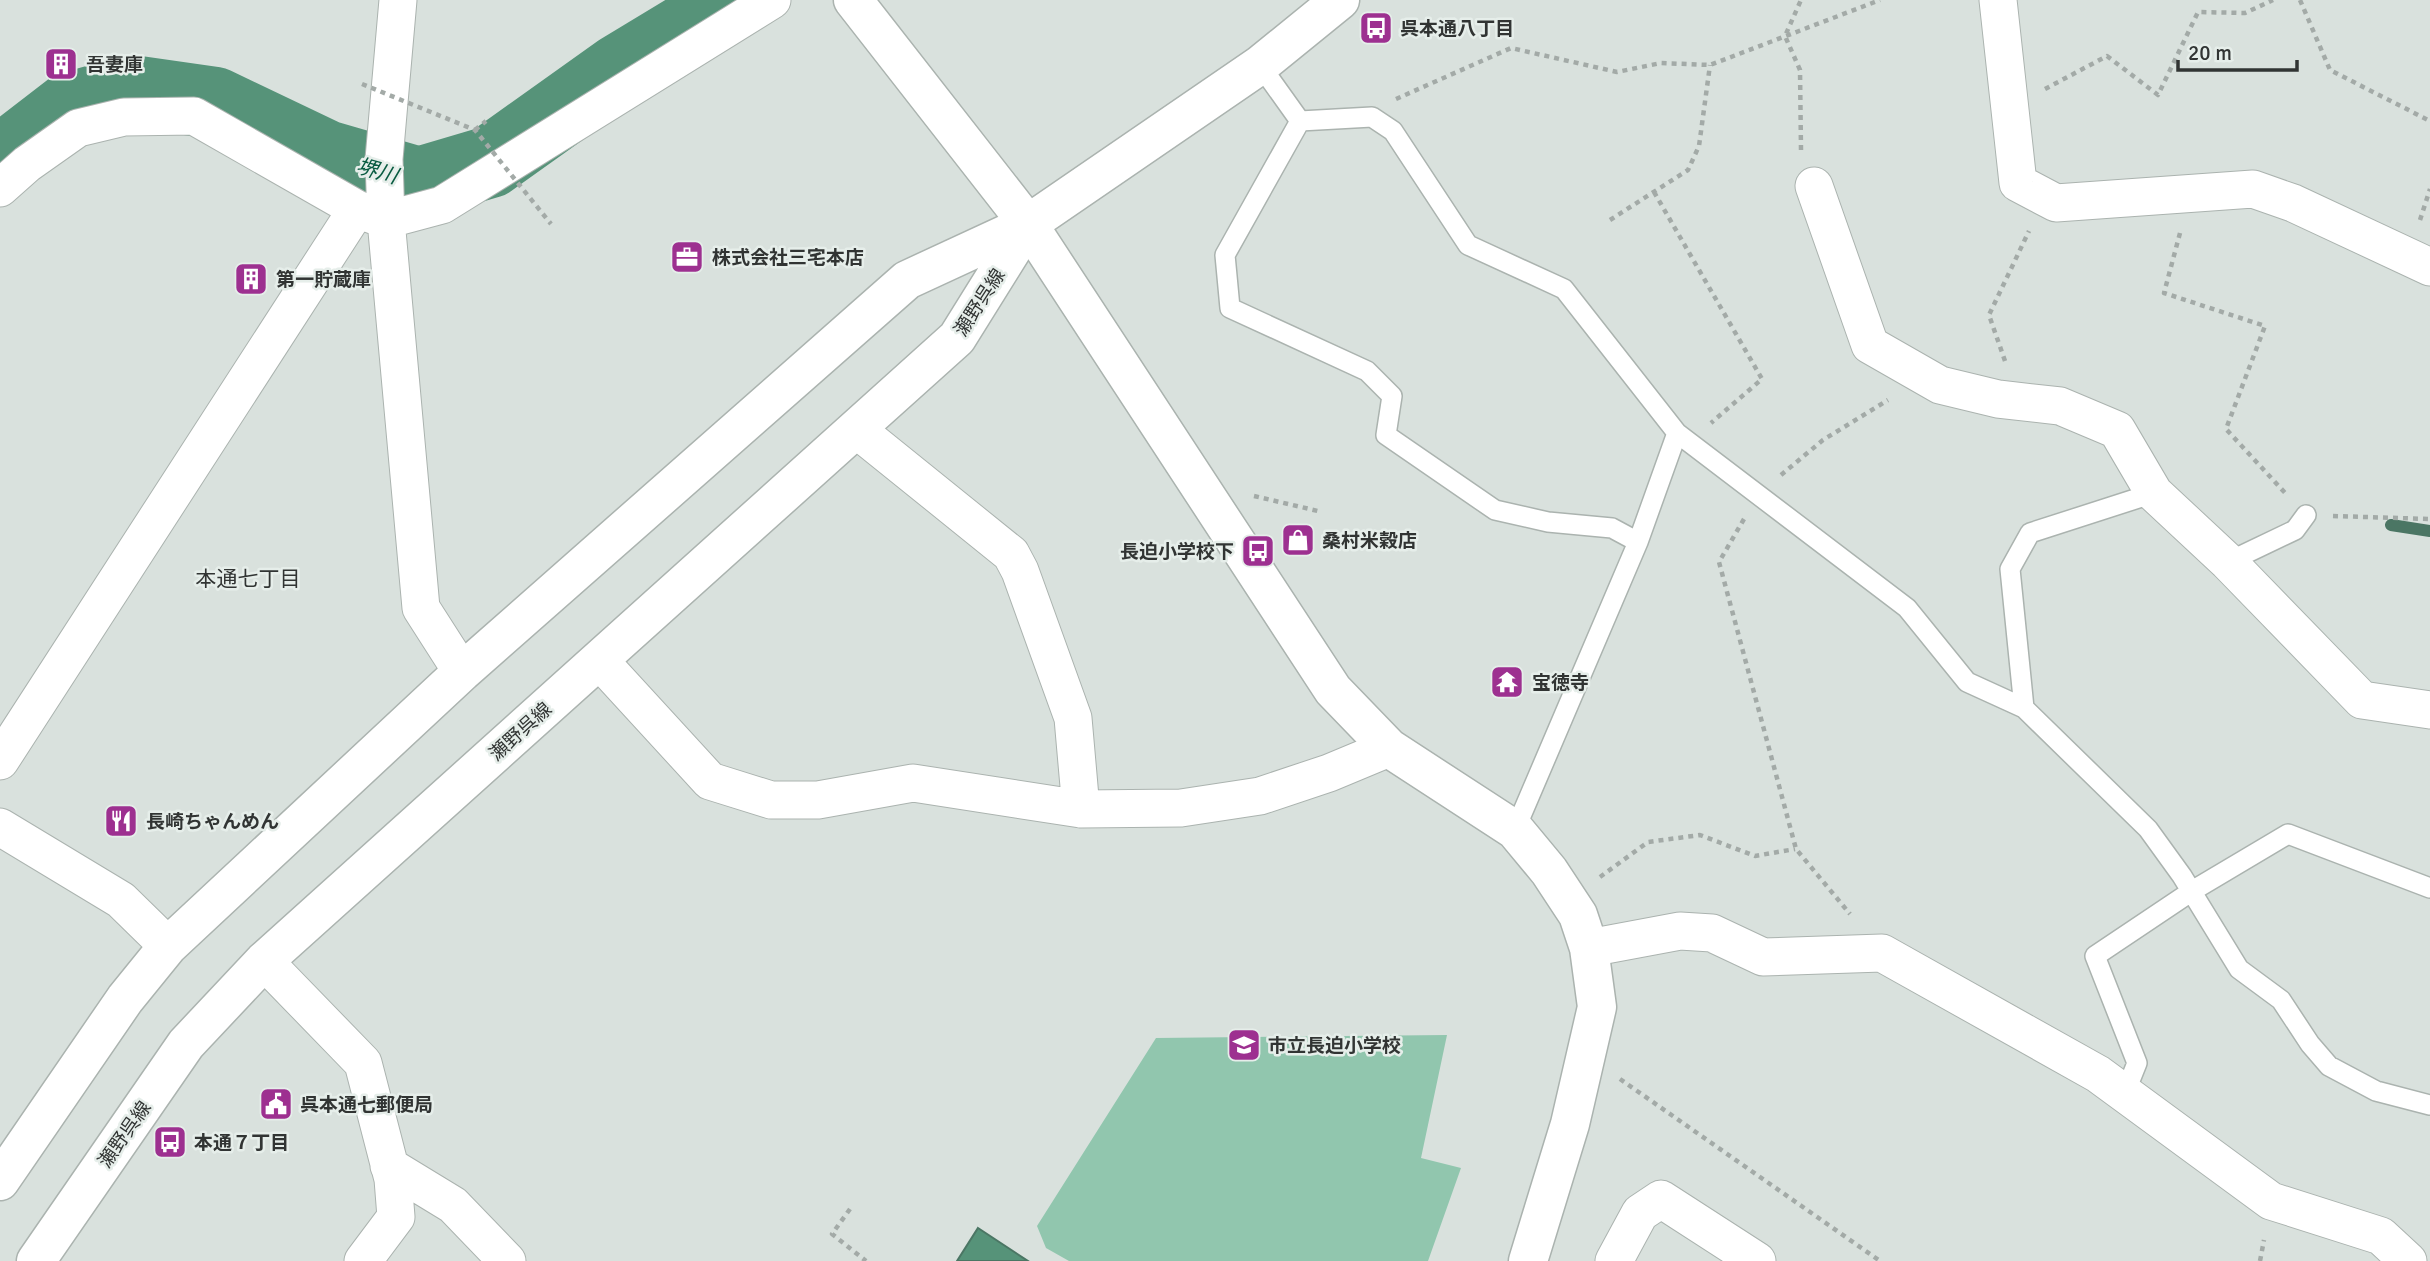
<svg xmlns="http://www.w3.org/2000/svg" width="2430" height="1261" viewBox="0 0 2430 1261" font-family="Signika,'Noto Sans JP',sans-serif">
<rect width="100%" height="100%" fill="#d9e1dd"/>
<path fill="#91c6ae" d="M1447,1035L1421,1158L1461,1168L1428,1261H1069L1046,1248L1037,1226L1156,1038Z"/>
<path fill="#569379" stroke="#4b7664" stroke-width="2" d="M978,1228L1028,1261H957Z"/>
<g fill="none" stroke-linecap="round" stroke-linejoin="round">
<path stroke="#4b7664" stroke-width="12" d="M2391,525L2430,531"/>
<path stroke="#569379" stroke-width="72" d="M0,162L70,108L131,91L215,103L326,156L419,183L490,162L619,70L735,0"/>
<defs>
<path id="service" d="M1260,65L1300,121L1372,117L1393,131L1468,245L1564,289L1677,433L1907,608L1967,682L2024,708L2148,829L2182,876L2239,969L2281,1000L2310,1044L2329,1066L2376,1091L2430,1105
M1300,121L1225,255L1230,308L1367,371L1392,396L1386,435L1495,510L1548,522L1612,528L1638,542
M2228,562L2295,530L2306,515
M2024,708L2010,569L2030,533L2154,493
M1515,830L1638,542L1677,433
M2125,1093L2137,1063L2095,956L2192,891L2288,834L2430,888"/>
<path id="minor" d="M398,0L384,159L386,220L421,608L462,672
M1998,0L2018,183L2056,203L2253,189L2293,203L2430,267
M1814,186L1870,345L1940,385L1998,399L2060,406L2117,430L2154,493L2228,562L2362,700L2430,710
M0,188L27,164L78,128L124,117L194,116L357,209
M856,429L1011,554L1020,571L1073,718L1081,809
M599,660L710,781L771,800H818L913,783L1081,809L1181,808L1260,796L1329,773L1389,748
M0,761L357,209L386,220L442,205L772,0
M0,827L121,900L168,946
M1589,948L1680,931L1712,933L1763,957L1882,953L2098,1074L2271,1201L2381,1236L2408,1261
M264,961L363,1063L393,1179L396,1217L363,1261
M389,1166L453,1205L507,1261
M1614,1261L1640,1213L1661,1199L1757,1261"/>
<path id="tertiary" d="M853,0L1028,224L1333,690L1389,748L1515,830L1549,871L1578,915L1589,948L1597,1007L1570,1124L1528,1261"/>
<path id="secondary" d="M0,1181L125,999L168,946L462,672L907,280L1028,224L1260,65L1340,0
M36,1261L186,1044L264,961L957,338L1028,224"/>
</defs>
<use href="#service" stroke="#abb3af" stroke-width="22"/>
<use href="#minor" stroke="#abb3af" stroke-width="39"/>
<use href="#tertiary" stroke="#abb3af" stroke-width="41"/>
<use href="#secondary" stroke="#abb3af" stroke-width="41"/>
<path stroke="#a3aaa7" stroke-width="4.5" stroke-dasharray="5 5" stroke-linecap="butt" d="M2300,0L2330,70L2430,121
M2045,89L2107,56L2158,95L2198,12L2245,13L2273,0
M1396,99L1511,48L1617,72L1661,63L1710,65L1880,0
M475,130L486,121
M1801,150L1800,70L1785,36L1801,0
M1654,192L1762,379L1711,423
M1610,220L1688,170L1699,146L1710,65
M2420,220L2430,189
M2180,233L2164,293L2265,326L2226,429L2287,495
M2005,361L1989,315L2029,231
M1781,475L1823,440L1888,400
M1254,496L1318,511
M2333,516L2430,519
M1744,519L1719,562L1796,849L1850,914
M1600,877L1648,842L1700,835L1755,856L1795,849
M1620,1079L1880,1261
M850,1209L832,1234L866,1261
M2260,1261L2264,1240"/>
<use href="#service" stroke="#fff" stroke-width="19"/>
<use href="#minor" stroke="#fff" stroke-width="37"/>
<use href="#tertiary" stroke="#fff" stroke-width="38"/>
<use href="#secondary" stroke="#fff" stroke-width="38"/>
<path stroke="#a3aaa7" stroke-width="4.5" stroke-dasharray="5 5" stroke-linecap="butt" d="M362,84L475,130L551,224"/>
</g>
<defs>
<symbol id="bus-square" viewBox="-11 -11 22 22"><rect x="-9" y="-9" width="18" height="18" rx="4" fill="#9d3090" stroke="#e6eeea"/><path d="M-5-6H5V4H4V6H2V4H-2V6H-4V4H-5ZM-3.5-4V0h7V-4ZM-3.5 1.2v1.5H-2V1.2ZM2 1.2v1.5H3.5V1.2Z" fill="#fff"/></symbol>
<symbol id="building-square" viewBox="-11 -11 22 22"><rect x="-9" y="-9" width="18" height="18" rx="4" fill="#9d3090" stroke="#e6eeea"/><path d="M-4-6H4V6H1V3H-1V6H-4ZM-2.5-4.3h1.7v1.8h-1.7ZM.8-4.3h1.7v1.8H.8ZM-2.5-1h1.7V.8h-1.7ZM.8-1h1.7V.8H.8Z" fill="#fff"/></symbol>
<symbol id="office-square" viewBox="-11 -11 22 22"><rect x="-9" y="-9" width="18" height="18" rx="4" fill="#9d3090" stroke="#e6eeea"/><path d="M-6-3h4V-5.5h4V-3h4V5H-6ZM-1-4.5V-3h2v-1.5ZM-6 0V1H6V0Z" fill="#fff"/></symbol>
<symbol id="shop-square" viewBox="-11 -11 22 22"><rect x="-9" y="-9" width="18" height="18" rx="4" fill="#9d3090" stroke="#e6eeea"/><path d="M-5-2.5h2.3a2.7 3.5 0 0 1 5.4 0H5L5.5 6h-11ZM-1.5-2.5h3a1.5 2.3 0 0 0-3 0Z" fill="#fff"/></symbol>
<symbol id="temple-square" viewBox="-11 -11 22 22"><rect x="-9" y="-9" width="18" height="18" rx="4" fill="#9d3090" stroke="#e6eeea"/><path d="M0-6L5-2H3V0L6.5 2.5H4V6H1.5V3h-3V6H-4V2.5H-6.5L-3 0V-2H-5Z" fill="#fff"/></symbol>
<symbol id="restaurant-square" viewBox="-11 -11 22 22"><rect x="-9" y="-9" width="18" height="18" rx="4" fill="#9d3090" stroke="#e6eeea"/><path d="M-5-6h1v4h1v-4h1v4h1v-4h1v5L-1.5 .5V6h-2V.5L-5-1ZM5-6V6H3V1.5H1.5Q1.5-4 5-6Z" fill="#fff"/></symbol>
<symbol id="school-square" viewBox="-11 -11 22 22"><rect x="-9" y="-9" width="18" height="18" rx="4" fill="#9d3090" stroke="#e6eeea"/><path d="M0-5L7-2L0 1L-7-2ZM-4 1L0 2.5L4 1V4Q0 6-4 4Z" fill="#fff"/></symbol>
<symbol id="civic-square" viewBox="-11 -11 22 22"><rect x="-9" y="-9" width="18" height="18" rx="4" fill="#9d3090" stroke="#e6eeea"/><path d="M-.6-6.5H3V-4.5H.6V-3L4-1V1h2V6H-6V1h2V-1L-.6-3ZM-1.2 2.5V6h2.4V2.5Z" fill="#fff"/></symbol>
</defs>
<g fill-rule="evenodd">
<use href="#bus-square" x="1357" y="9" width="38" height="38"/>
<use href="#building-square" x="42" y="45" width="38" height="38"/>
<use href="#office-square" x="668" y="238" width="38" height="38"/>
<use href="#building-square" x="232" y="260" width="38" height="38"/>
<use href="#shop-square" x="1279" y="521" width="38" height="38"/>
<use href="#bus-square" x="1239" y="532" width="38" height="38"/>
<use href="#temple-square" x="1488" y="663" width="38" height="38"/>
<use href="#restaurant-square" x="102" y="802" width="38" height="38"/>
<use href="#school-square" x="1225" y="1026" width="38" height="38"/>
<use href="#civic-square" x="257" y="1085" width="38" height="38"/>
<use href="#bus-square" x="151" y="1123" width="38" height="38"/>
</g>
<g text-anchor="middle" stroke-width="5" stroke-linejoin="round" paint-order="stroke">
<g font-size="19" font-weight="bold" fill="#313433" stroke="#e6eeea" text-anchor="start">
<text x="1400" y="35">呉本通八丁目</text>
<text x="86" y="71">吾妻庫</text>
<text x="712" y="264">株式会社三宅本店</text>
<text x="276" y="286">第一貯蔵庫</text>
<text x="1322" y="547">桑村米穀店</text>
<text x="1234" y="558" text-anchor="end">長迫小学校下</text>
<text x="1532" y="689">宝徳寺</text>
<text x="146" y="828">長崎ちゃんめん</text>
<text x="1268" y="1052">市立長迫小学校</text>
<text x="300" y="1111">呉本通七郵便局</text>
<text x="194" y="1149">本通７丁目</text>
</g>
<g font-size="19" fill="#313433" stroke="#e6eeea">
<text transform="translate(979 302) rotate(-57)" y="7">瀬野呉線</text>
<text transform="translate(520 731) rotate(-42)" y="7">瀬野呉線</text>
<text transform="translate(124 1134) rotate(-55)" y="7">瀬野呉線</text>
</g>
<g font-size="21" font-style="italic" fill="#095b41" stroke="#e6eeea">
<text transform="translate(377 171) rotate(16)" y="7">堺川</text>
</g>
<g font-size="21" fill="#313433" stroke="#e6eeea">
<text x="248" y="586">本通七丁目</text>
</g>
</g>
<path d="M2178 60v10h119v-10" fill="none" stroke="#313433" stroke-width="3.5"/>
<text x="2188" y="60" font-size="21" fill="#313433" stroke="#e6eeea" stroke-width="5" paint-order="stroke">20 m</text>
</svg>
